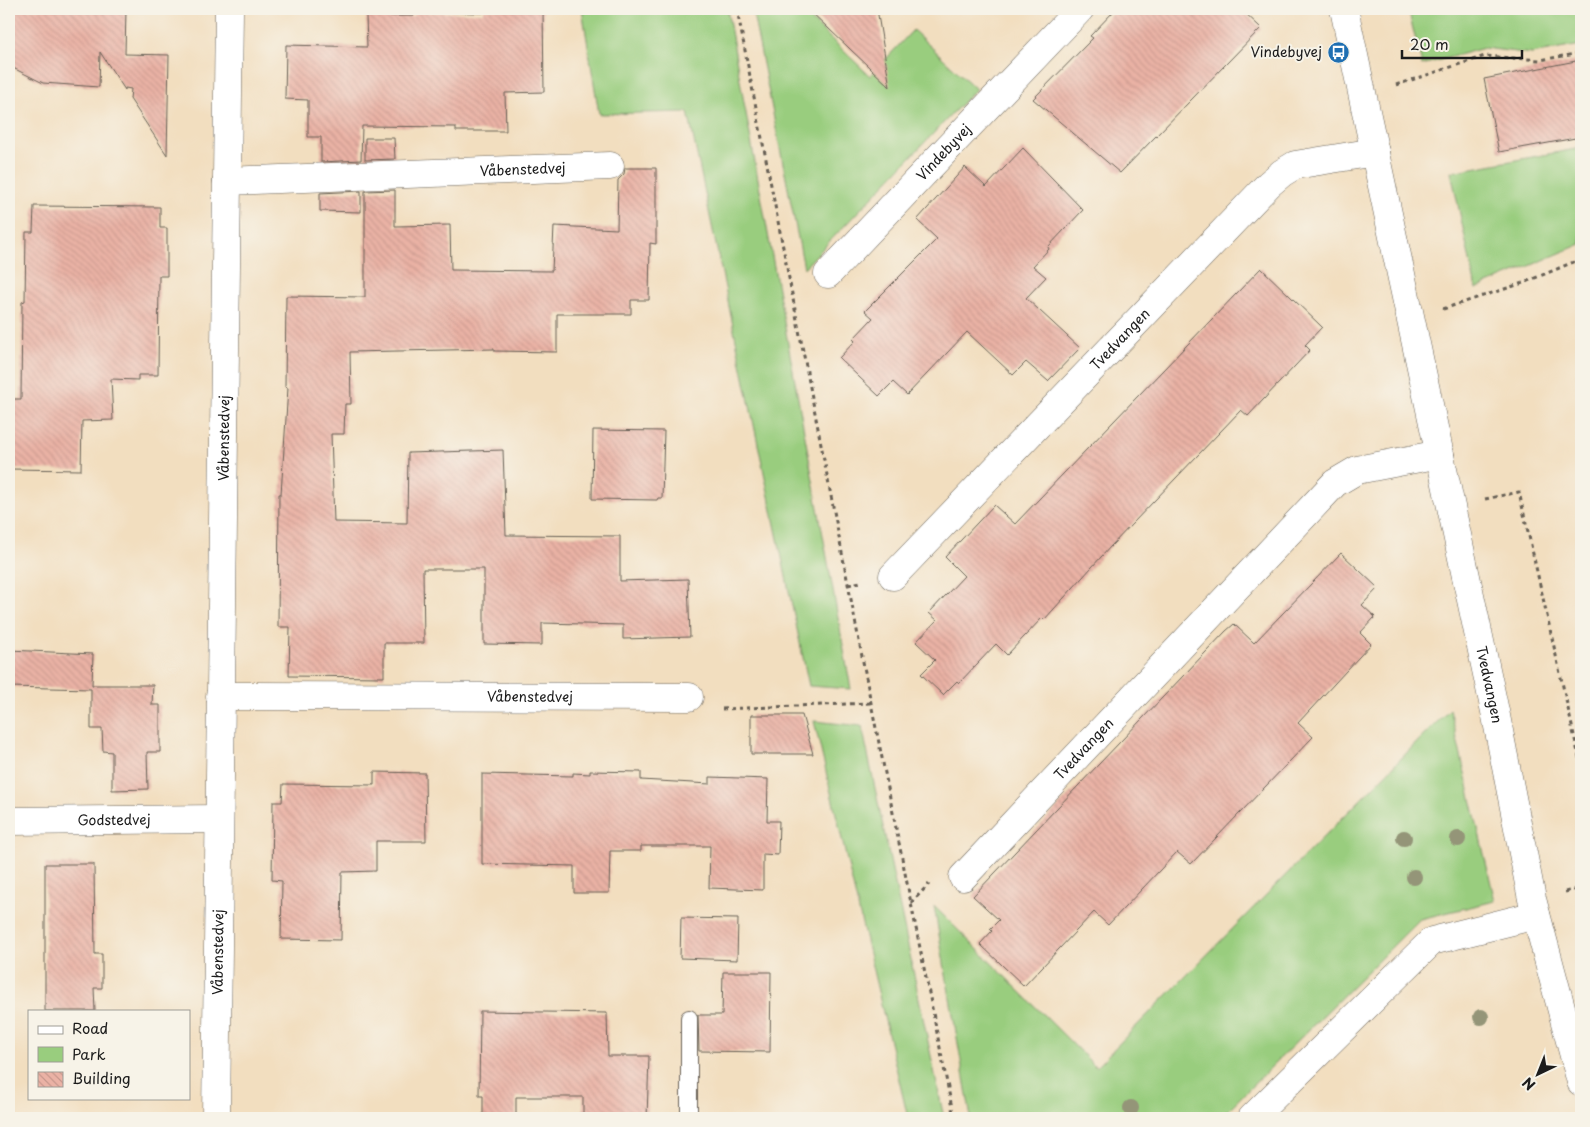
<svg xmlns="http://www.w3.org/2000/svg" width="1590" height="1127" viewBox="0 0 1590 1127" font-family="'Playpen Sans',sans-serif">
<defs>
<pattern id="building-back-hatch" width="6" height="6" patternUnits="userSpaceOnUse" patternTransform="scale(1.25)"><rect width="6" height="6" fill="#eab2a5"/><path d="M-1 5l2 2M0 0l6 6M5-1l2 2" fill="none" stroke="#c8988d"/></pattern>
</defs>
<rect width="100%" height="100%" fill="#f7f3e8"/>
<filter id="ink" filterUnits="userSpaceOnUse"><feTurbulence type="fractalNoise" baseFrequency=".02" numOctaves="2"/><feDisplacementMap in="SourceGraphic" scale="10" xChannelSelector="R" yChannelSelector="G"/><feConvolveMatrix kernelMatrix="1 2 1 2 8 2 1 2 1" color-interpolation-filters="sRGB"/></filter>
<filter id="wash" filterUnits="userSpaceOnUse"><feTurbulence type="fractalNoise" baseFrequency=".0096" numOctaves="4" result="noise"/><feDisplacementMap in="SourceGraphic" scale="20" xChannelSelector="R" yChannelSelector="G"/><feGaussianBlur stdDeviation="1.12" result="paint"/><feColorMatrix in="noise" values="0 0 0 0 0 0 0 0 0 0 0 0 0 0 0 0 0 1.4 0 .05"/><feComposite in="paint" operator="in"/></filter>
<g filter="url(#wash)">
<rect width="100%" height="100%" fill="#f2debf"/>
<path fill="#99cd7e" stroke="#5a744d" d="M582,9H727L851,689L809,686L688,112L599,114Z
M752,9H800L870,76L913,30L976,89L804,268Z
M1408,9H1581V45L1532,54L1484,48L1422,65Z
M1581,148V244L1476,289L1451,172Z
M1450,709L1495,901L1420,919L1220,1118H971L934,906L1096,1067Z
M814,721L862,726L944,1118H908Z"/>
<g id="blocks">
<path fill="url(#building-back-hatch)" d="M9,9H126L125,54L169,55L167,155L130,99L131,89L125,88V90L100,52L99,87L43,83L9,66Z
M483,9H543L544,92L505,93L506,131H456V127L362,126L361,160L321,162V137H308V100L285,99L286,45L367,47L366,16H414V12L483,13Z
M808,9H877L890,87Z
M1116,9H1241L1261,28L1120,173L1033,99L1093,38L1090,36Z
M1581,60V137L1499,152L1484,79Z
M365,138H394L395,159L365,160Z
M1023,148L1083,210L1048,247L1049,249L1033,266L1046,277L1026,298L1080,348L1048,381L1026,362L1013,375L967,332L907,395L893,382L879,396L839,358L855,341L853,339L873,318L865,311L937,239L917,220L965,167L986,187Z
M625,168H656V244L650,243L649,300H631V314H557V352L494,351V349L350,352L351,404H345L344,434H331L334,522L407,523L408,453L503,450L506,535L620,536V581L688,579L690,637L623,639V625L542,623V645L484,644V569H423L424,643H384V677L289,676L290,627H278L279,494H281L288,388L285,387L286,296L365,297V191L395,190V226L450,225L451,270L552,271L554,226L617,229L618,180L624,174Z
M361,191V212L320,211V193Z
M34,206L160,207V228H167V276H159L158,375H138V380L111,379L113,420L82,421L81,470L9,469V399H21L22,302L25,301L26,232H33Z
M1261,268L1322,327L1305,345L1310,350L1248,416L1241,410L1111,546L1044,620L1042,618L1007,655L996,644L959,683L957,681L943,695L921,674L935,660L916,642L937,620L929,613L964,576L945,557L994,505L1015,524Z
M593,430L664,431L662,498H658L657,500L592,499Z
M1341,553L1378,588L1362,605L1375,617L1360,633L1371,644L1298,723L1313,737L1191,864L1177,852L1108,925L1094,912L1024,986L980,944L992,931L990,929L999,920L973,896L1226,631L1234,624L1254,643Z
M9,650L93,654L92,685H153L152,705H160V752H147L148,789L112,790V752L103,751L102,729H91V689L9,687Z
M751,715H802L813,754H751Z
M590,771L641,772V780L710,784V777L768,779L767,821H779L778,855L763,854V890L709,888L710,846H641V851H610L609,893H574V866L482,864V774L573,776V773L590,774Z
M374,772L425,773L426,841H376V871L342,872L341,940L281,939L282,881L272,880L273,802H282L283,784L374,785Z
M45,864H94L95,954H102V988H94L95,1011H45Z
M681,918L738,919L737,960L680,958Z
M723,972H771L770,1052L699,1051L698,1015H722Z
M480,1011L607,1013L608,1056H649L647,1118H583V1097H516V1118H483V1096H479Z"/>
</g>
</g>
<g filter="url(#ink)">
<use href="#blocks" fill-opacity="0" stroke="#676055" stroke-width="1"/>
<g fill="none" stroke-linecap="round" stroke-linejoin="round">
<defs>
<path id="lane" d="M689,1118V1018"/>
<g id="street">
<path id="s1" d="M227,181L610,166"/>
<path id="s2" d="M828,274L1080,9"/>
<path id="s3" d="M893,576L1269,184L1282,173L1295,165L1375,152"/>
<path id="s4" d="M220,696L689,697"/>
<path id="s5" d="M9,821L219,819"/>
<path id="s6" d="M963,877L1335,483L1357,470L1440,454"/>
<path id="s7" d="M216,1118L229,9"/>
<path d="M1252,1118L1432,941L1536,915"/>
</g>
<g id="secondary">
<path id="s8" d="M1344,9L1496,716L1532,899L1581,1082"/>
</g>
</defs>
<use href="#lane" stroke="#676055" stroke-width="18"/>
<use href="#street" stroke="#676055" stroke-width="29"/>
<use href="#secondary" stroke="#676055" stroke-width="29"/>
<path stroke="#676055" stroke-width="3" stroke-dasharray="4 4" stroke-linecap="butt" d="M737,9L871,703L954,1118
M1396,85L1485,56L1540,60L1581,53
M1443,309L1523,283L1581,259
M1485,499L1519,492L1581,766
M848,585L860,582
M722,709L871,703
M1565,892L1581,888
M911,903L929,884"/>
<use href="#lane" stroke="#fff" stroke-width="16"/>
<use href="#street" stroke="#fff" stroke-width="28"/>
<use href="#secondary" stroke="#fff" stroke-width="28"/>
</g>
<g fill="#949578">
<circle cx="1404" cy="838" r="8"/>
<circle cx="1458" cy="839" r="8"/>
<circle cx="1414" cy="877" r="8"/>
<circle cx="1481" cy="1017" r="8"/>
<circle cx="1131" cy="1108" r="8"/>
</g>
</g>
<defs>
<symbol id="bus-disc" viewBox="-11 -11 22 22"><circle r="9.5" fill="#1f6fb2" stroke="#f7f3e8"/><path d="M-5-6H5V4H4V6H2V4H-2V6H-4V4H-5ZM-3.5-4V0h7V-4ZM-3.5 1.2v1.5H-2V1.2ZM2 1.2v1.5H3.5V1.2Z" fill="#fff"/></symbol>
</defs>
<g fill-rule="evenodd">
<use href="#bus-disc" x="1326" y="40" width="25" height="25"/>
</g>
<g text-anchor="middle" stroke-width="4" stroke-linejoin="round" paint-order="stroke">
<g font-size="14" fill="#1c1c1c" stroke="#f7f3e8" text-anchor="end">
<text x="1322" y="57">Vindebyvej</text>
</g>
<g font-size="14" fill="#1c1c1c" stroke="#f7f3e8">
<text dy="5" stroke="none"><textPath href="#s2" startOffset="168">Vindebyvej</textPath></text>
<text dy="5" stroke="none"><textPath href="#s1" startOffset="296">Våbenstedvej</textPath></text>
<text dy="5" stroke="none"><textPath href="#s3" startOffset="328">Tvedvangen</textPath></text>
<text dy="5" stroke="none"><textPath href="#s7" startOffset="680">Våbenstedvej</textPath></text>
<text dy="5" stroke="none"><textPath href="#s8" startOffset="691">Tvedvangen</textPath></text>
<text dy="5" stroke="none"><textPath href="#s4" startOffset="310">Våbenstedvej</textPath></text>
<text dy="5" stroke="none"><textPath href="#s6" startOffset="176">Tvedvangen</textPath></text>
<text dy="5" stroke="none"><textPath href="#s5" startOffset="105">Godstedvej</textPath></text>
<text dy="5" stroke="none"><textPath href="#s7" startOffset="166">Våbenstedvej</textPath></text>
</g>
</g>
<rect width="1590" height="1127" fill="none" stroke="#f7f3e8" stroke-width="30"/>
<rect x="28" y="1010" width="162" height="90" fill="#f7f3e8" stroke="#9f9d96"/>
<rect x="38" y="1026" width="25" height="8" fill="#ffffff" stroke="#9f9d96"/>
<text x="72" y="1034" font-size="15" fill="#1c1c1c">Road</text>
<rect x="38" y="1047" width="25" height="15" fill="#99cd7e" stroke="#9f9d96"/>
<text x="72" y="1060" font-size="15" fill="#1c1c1c">Park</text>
<rect x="38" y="1072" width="25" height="15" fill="url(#building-back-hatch)" stroke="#9f9d96"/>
<text x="72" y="1084" font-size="15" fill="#1c1c1c">Building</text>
<g transform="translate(1538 1074) rotate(223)" stroke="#f7f3e8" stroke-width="4" paint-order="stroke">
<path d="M0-4L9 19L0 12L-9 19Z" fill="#1c1c1c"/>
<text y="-8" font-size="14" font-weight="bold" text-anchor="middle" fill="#1c1c1c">N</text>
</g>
<path d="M1402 50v8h120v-8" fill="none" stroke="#1c1c1c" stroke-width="2.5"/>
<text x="1410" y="50" font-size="15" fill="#1c1c1c" stroke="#f7f3e8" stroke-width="4" paint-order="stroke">20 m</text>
</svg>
